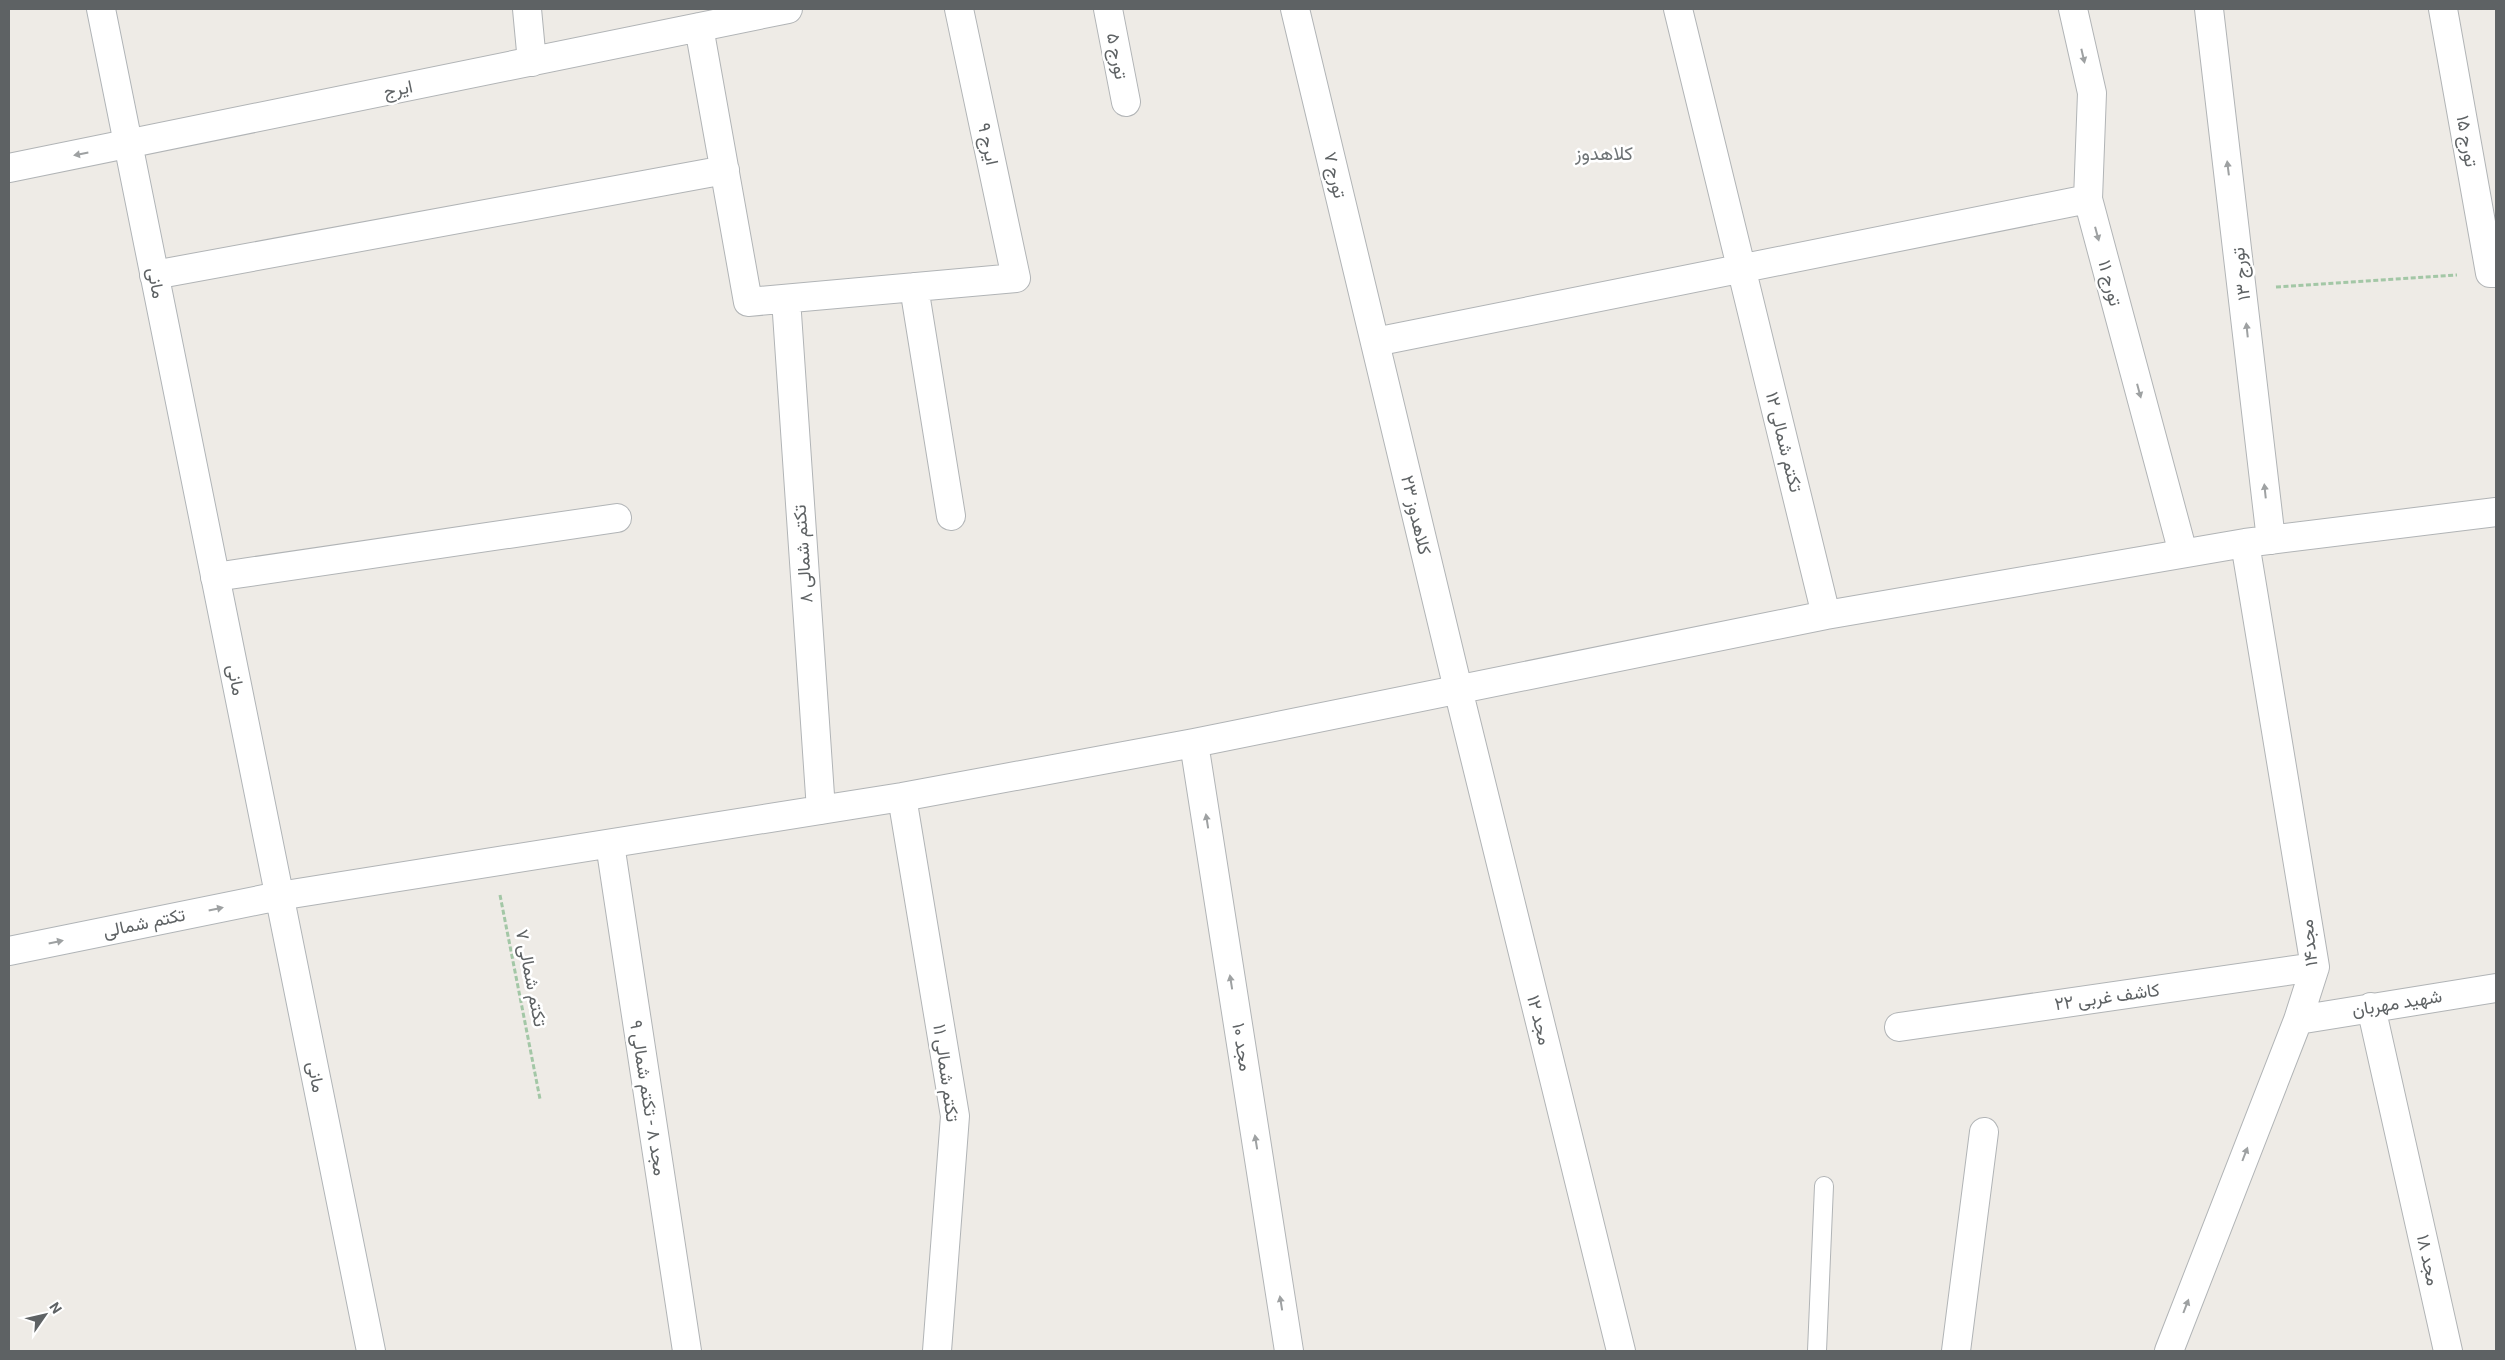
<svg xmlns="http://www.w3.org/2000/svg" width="2505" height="1360" viewBox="0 0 2505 1360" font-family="Roboto,Vazirmatn,sans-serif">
<rect width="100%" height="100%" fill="#eeebe6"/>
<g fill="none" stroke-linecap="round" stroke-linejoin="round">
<defs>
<path id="lane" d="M1817,1351L1824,1186"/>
<path id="street" d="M527,9L532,62
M1108,9L1126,102
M1295,9L1458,689L1621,1351
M1678,9L1826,615
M2073,9L2092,93L2088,199L2183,553
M2209,9L2271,540
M2443,9L2490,273H2496
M699,27L748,302L1016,278L959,9
M9,168L788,9
M154,275L725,170
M914,287L951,516
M786,299L821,810
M1375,342L2088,199
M215,577L617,518
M1194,743L1289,1351
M902,797L955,1116L937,1351
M610,844L687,1351
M279,896L902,797L1194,743L1826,615L2245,543L2496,512
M2371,1007L2448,1351
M2298,1020L2496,988
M1899,1027L2315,967
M1956,1351L1984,1132
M2169,1351L2298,1020L2315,967L2245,543"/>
<path id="secondary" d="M101,9L371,1351
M9,951L279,896"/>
</defs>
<use href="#lane" stroke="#b1b4b6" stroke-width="20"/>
<use href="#street" stroke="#b1b4b6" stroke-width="30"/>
<use href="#secondary" stroke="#b0b4b7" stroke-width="30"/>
<path stroke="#a3c7a6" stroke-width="3" stroke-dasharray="5 2.5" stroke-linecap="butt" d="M2276,287L2457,275
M500,895L540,1099"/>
<use href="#lane" stroke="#fff" stroke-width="18"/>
<use href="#street" stroke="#fff" stroke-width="28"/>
<use href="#secondary" stroke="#fff" stroke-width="28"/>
</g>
<defs><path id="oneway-solid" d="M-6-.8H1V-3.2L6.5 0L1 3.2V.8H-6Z" transform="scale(1.25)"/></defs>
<g fill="#9ea1a2">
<use href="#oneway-solid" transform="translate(2083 56) rotate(77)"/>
<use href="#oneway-solid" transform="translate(81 154) rotate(169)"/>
<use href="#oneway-solid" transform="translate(2228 168) rotate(-97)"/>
<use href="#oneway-solid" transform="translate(2097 234) rotate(75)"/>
<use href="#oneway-solid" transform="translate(2247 330) rotate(-96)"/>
<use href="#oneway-solid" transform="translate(2139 391) rotate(75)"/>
<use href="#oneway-solid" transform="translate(2265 491) rotate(-96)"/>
<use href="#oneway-solid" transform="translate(1207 821) rotate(-99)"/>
<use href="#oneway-solid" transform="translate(216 909) rotate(-12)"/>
<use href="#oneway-solid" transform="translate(56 942) rotate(-12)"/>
<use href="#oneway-solid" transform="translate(1231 982) rotate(-99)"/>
<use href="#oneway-solid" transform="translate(1256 1142) rotate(-99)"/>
<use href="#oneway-solid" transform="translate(2245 1154) rotate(-69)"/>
<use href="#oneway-solid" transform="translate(1281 1303) rotate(-99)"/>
<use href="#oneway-solid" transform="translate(2186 1306) rotate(-69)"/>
</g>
<g text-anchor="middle" stroke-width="5" stroke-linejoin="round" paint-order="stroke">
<g font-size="18" fill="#5e6264" stroke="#fff">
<text transform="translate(1117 56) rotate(79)" y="6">تورج ۵</text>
<text transform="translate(398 89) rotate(-12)" y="6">ایرج</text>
<text transform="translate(2467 141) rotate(80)" y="6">تورج ۱۵</text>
<text transform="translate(988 144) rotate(78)" y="6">ایرج ۹</text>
<text transform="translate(1335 175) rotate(77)" y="6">تورج ۷</text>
<text transform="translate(2241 274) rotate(-97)" y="6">تورج ۱۳</text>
<text transform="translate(156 283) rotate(79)" y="6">مانی</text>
<text transform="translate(2110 283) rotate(75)" y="6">تورج ۱۱</text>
<text transform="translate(1784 442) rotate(76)" y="6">تکتم شمالی ۱۲</text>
<text transform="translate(1416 515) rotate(77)" y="6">کلاهدوز ۲۳</text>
<text transform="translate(803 554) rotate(-94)" y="6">تکتم شمالی ۸</text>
<text transform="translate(236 680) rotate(79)" y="6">مانی</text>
<text transform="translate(144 923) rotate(-12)" y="6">تکتم شمالی</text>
<text transform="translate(2309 943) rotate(-96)" y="6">مجد۱۴</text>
<text transform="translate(531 978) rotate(79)" y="6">تکتم شمالی ۷</text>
<text transform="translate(2107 997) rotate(-8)" y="6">کاشف غربی ۲۲</text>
<text transform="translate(2397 1003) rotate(-9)" y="6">شهید مهربان</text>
<text transform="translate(1539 1020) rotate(76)" y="6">مجد ۱۲</text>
<text transform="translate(1242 1047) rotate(81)" y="6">مجد ۱۰</text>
<text transform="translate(946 1073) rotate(82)" y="6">تکتم شمالی ۱۱</text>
<text transform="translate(316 1077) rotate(79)" y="6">مانی</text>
<text transform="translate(648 1098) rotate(81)" y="6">مجد ۸ - تکتم شمالی ۹</text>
<text transform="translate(2428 1260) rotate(78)" y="6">مجد ۱۸</text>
</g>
<g font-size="19" fill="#6f7476" stroke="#fff">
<text x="1604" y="160">کلاهدوز</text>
</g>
</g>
<rect width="2505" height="1360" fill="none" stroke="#5e6264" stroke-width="20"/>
<g transform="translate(45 1315) rotate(56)" stroke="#ffffff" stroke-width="4" paint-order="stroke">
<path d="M0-4L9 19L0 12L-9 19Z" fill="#5e6264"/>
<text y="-8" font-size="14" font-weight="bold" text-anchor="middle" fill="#5e6264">N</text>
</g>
</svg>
